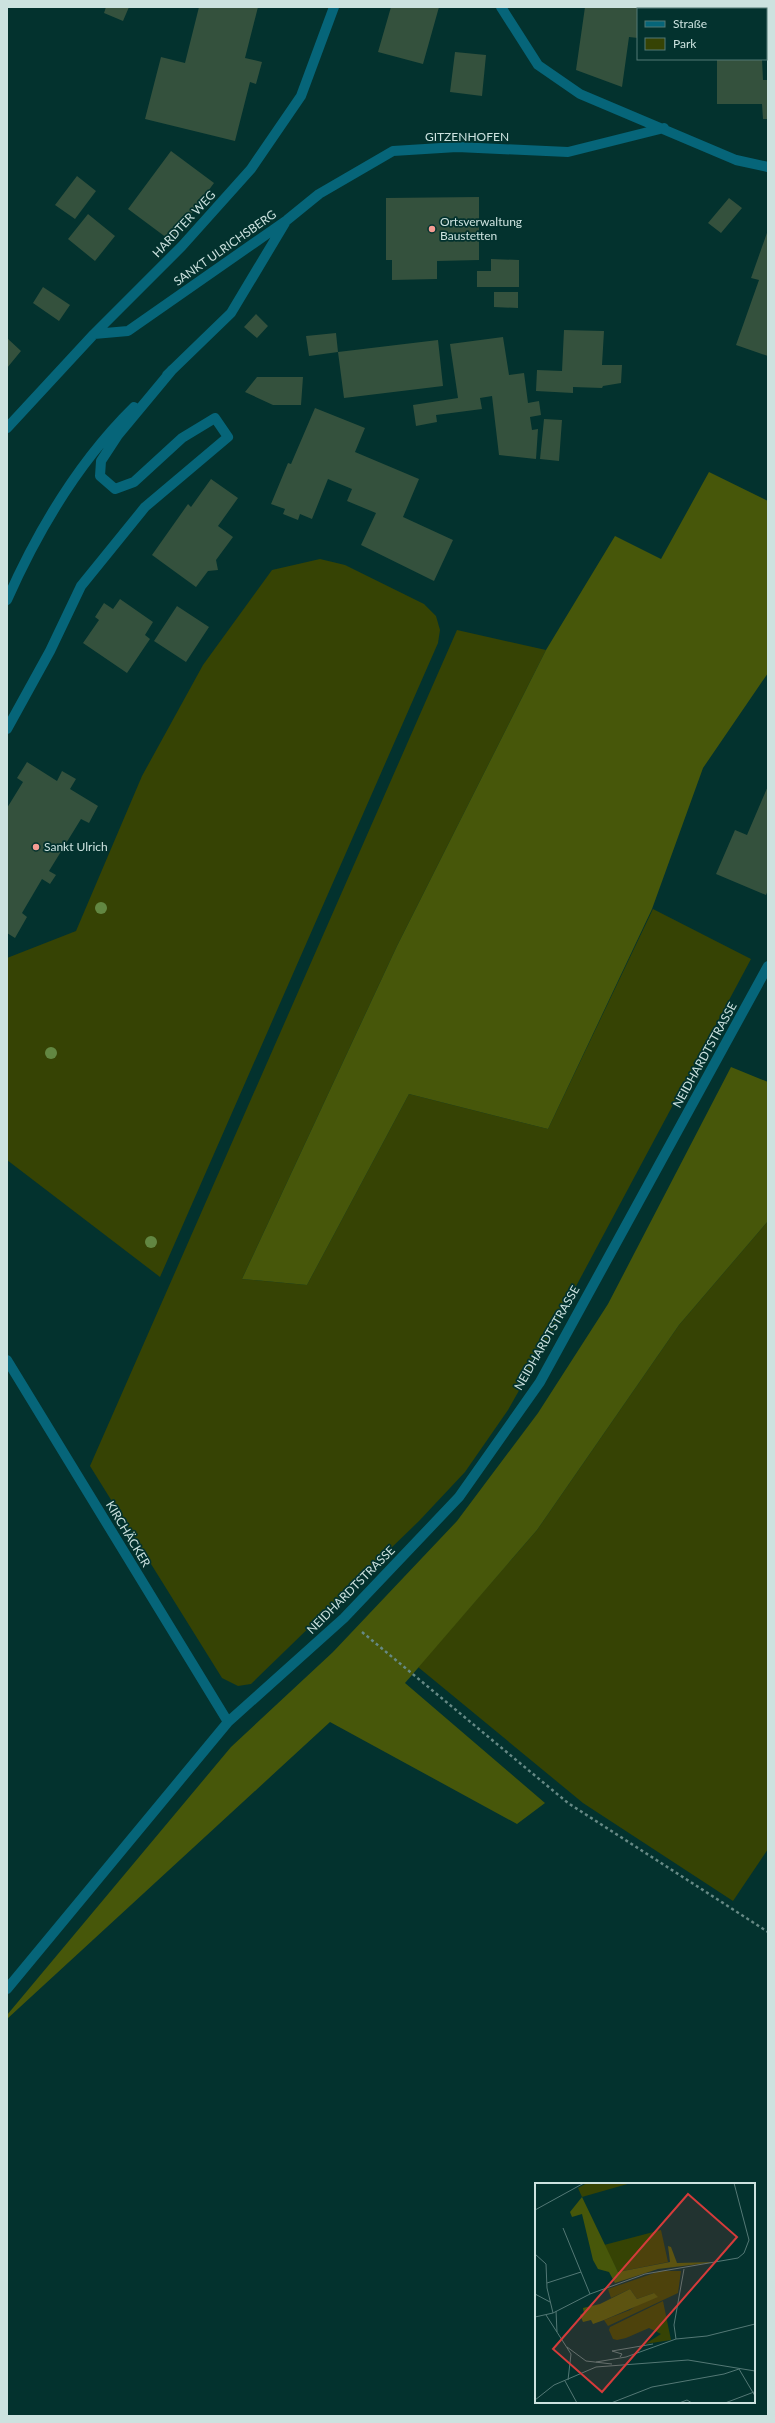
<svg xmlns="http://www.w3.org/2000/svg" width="775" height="2423" viewBox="0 0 775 2423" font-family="Lato,sans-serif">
<rect width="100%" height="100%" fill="#03322e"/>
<path fill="#364304" d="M320,559L345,565L424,604L436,616L440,630L438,643L160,1277L7,1160V958L76,931L142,776L203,665L272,570Z
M457,630L546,650L397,946L242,1279L307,1285L409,1094L548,1129L653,909L751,959L543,1348L508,1410L465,1472L419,1521L251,1684L238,1686L222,1678L90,1466Z
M768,1221V1849L733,1901L583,1803L418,1667L537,1530L679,1325Z"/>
<path fill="#47570a" d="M709,472L768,501V673L703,768L652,909L548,1129L409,1094L307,1285L242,1279L397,946L546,650L615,536L661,559Z
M731,1067L768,1082V1221L679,1325L537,1530L405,1683L545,1803L517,1824L330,1722L7,2019V2015L231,1747L333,1652L457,1521L538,1413L608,1304Z"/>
<path fill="#34513d" d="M106,7H129L123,21L104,13Z
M199,7H258L245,58L262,62L256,84L250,82L235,141L145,119L161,57L185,63Z
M391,7H439L423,64L378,52Z
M585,7H661V9H638V38L629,37L622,87L576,70Z
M455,52L486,55L482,96L450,92Z
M717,59H762L763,80H768V119H763L762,104H717Z
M171,151L214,183L171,241L128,209Z
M77,176L96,191L75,219L55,205Z
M479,197V260L437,261V279L392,280V260H386V198Z
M729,198L742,208L721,233L708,223Z
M88,214L115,236L95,261L68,239Z
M768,230V356L736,345L759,280L751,278Z
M491,259L519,260V287H477V271H491Z
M43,287L70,305L59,321L33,303Z
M494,292H518V308L494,307Z
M256,314L268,326L257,338L244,327Z
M564,330L604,331L602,365H622L621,383L603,386L602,388L573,387V393L536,391L537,370L562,371Z
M336,333L338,352L309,356L306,336Z
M503,337L509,375L524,373L528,403L539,401L541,415L530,417L532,430L538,429L536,459L499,455L492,396L480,398L482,409L436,415L437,422L416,426L413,405L458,398L450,344Z
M7,338L21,351L7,368Z
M438,340L443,386L344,398L338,352Z
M257,377H303L301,405H273L245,392Z
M315,408L365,428L355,452L419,479L403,517L453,540L434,581L361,545L376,513L347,501L352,489L328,479L312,519L300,514L298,520L283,514L285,509L271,504L288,463L291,464Z
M544,419L562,420L559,461L540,459Z
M211,479L238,498L218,526L233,537L216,560L218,570L208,571L196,587L152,555L188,504L191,507Z
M120,599L153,622L145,635L150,639L127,673L83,643L99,620L95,617L104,603L113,609Z
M177,606L209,627L186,662L154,641Z
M27,762L57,781L62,771L76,779L70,789L98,806L89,823L81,819L49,871L56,875L50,884L42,879L22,913L27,917L15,938L7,933V808L23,782L17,778Z
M768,786V890L766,895L716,874L735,830L747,835Z"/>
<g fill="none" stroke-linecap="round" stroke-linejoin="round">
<path stroke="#668985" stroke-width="2.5" stroke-dasharray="3 3" stroke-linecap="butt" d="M362,1632L568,1803L768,1932"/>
<path stroke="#066579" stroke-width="10" d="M501,7L538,65L580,94L736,160L768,167
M94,334L128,331L287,220L319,194L393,151L457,147L568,152L664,128
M167,375L231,313L285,223
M7,428L94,334L182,246L251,169L301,96L334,7
M7,600C38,530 79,461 134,407
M7,729L50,651L81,586L145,507L228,437L215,418L182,438L134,482L115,489L100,476L101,461L118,435L172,370
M7,1360L228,1722
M7,1989L228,1722L344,1618L459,1497L540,1382L768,966"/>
</g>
<g fill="#628742">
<circle cx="101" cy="908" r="6"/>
<circle cx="51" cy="1053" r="6"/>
<circle cx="151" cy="1242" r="6"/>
</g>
<g fill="#f59c93" stroke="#03322e" stroke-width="1.5">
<circle cx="432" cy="229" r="4"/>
<circle cx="36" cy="847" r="4"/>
</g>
<g text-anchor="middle" stroke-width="3.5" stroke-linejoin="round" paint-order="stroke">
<g font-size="12" fill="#cce2df" stroke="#03322e">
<text x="467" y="141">GITZENHOFEN</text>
<text transform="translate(184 224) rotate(-47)" y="4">HARDTER WEG</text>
<text transform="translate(225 248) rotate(-35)" y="4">SANKT ULRICHSBERG</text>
<text transform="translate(705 1055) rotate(-61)" y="4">NEIDHARDTSTRASSE</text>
<text transform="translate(547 1338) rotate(-60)" y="4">NEIDHARDTSTRASSE</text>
<text transform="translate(128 1534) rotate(59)" y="4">KIRCHÄCKER</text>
<text transform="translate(351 1590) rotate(-45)" y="4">NEIDHARDTSTRASSE</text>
</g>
<g font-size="12" fill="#cce2df" stroke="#03322e" text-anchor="start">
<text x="440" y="226">Ortsverwaltung<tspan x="440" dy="14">Baustetten</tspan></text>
<text x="44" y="851">Sankt Ulrich</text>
</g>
</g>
<g transform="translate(535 2183)">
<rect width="220" height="220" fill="#03322e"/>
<path d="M52,0H96L47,14L43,5ZM126,47L133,79L83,89L69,62ZM125,88H146L143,110L73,143L69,137L95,127L119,110L102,116L95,106L76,115L73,106ZM128,118L136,157L110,161L126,151L114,145L91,155L82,157L78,156L74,147L75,144Z" fill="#364304"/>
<path d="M47,14L83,89L135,79L133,63L136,64L142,80L181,79L123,86L80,100L74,89L63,86L58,77L47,31L37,34L35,29ZM95,106L102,116L119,110L123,114L69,137L58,141L56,137L48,139L45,132L49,130L48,125L65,121Z" fill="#47570a"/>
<path fill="none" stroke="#537875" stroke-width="1" d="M0,27L49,0M28,45L46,89M0,71L11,81L12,105L18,130M12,100L46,89L55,111M0,111L15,119M21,128L22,149M11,132L36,171L33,197M0,134L18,130L55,111L110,91L203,75L209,70L214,57L199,0M141,156L172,153L220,141M141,156L139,142L149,86M32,164L51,178L77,181M85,174L87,171L77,168L118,161M61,179L91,174L141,156M204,186L220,213M30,198L42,220M0,217L19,202L61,184L153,177L220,188M76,220L117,204L189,191L204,186M144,220L152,217L157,220M190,220L219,209"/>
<path fill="#d53b3a" fill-opacity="0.15" stroke="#d53b3a" stroke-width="2" d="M153,11L202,54L67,209L18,166Z"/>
<rect width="220" height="220" fill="none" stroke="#cce2df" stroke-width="2"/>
</g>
<rect width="775" height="2423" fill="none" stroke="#cce2df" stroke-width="16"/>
<rect x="637" y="8" width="130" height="52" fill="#03322e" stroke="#537875"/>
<rect x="645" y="21" width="20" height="6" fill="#066579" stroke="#537875"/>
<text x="673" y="28" font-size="12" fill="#cce2df">Straße</text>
<rect x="645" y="38" width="20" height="12" fill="#364304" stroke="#537875"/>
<text x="673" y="48" font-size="12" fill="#cce2df">Park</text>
</svg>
